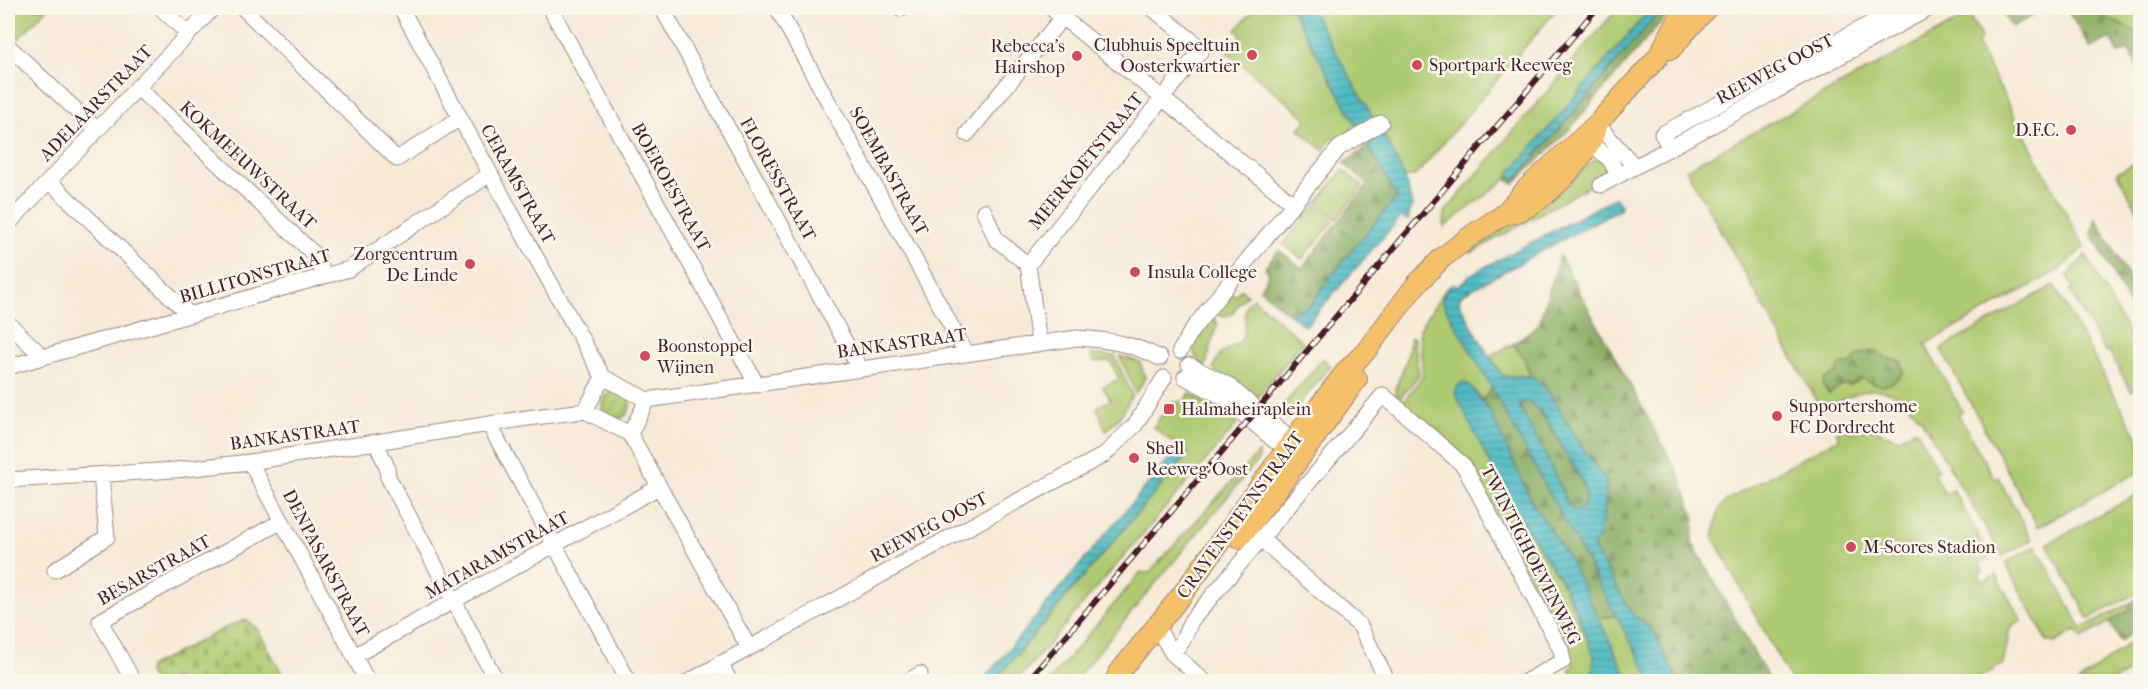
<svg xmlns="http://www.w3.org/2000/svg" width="2148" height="689" viewBox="0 0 2148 689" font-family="'IM FELL French Canon',serif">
<defs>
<pattern id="forest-firs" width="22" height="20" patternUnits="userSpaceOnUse" patternTransform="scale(1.5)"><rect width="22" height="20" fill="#8aae63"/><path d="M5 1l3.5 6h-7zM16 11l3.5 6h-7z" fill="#738d52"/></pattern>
<pattern id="cemetery-stones" width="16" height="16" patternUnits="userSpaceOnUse" patternTransform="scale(1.5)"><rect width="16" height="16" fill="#adca71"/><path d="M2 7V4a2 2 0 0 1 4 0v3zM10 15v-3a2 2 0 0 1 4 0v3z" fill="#96ad62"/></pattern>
<pattern id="garden-furrows" width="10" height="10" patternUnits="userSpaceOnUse" patternTransform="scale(1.5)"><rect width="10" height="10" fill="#adca71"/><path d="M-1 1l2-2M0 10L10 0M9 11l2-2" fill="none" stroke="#96ad62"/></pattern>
<pattern id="water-rules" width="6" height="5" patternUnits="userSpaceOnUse" patternTransform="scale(1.5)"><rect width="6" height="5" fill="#4ebcc4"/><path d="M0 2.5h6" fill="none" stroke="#43989f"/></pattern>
</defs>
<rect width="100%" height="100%" fill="#fbf7ec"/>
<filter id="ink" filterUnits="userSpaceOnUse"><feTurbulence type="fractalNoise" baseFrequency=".0167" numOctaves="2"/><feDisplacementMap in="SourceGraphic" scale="12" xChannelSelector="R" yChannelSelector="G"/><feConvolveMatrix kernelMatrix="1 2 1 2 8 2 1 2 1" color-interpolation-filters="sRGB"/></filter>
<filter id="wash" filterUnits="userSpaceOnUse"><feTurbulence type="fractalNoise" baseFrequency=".008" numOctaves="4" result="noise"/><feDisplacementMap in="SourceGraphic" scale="24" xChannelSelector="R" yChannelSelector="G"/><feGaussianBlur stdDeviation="1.35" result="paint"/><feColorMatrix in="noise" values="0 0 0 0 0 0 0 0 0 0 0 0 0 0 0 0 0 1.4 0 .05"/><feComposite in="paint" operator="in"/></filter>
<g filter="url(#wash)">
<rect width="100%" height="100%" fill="#f7ebd7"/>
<path fill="#adca71" stroke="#7c744e" stroke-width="1.5" d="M17,8H48L18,39L8,29V18Z
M1247,8H1291L1356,124L1351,131L1336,139L1333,137L1323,150L1299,129L1307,119L1227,52L1241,35L1236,30L1252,12Z
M1313,8H1558L1416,175L1405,178L1383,135L1311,9Z
M1618,8H1651L1517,165L1509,173L1510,176L1444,227L1445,212Z
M2093,8H2140V34L2109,19Z
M1969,15L1981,37L1977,45L2084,247L2059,270L1925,344L1962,411L1958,414L1994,478L1998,477L2032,540L2002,556L1922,420C1886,376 1866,387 1822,410L1686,169Z
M1595,160H1602L1609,171L1603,178L1471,253L1469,250L1496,232L1540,207L1572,181L1590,163Z
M2140,160V215L2117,173Z
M1343,170L1363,186L1337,219L1317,203Z
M1315,205L1334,221L1302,259L1283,244Z
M2086,255L2140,356V385L2131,391L2109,351L2105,352L2070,290L2074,288L2067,276Z
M2054,285L2140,442V471L2038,527L1941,349Z
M1241,289L1247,294L1230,315L1221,316L1215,311L1230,293L1235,296Z
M1445,290L1442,302L1492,388L1483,400L1469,385L1468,420L1517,514L1560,579L1587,637L1594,656L1593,671L1588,681H1577L1569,669L1573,667V663L1473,468L1443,435L1402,403L1423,376L1419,329Z
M1253,298L1303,342L1256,399L1213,369C1216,363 1218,355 1223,352C1229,347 1238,346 1242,338C1251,321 1236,314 1253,298Z
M1211,316L1216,320L1217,324L1205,368C1183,348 1196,334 1211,316Z
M1411,337L1414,338L1419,375L1398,400L1395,395V389L1406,362Z
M1513,344L1524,358L1530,376H1503L1489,356Z
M1091,355L1115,356L1132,395L1121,415L1106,431L1097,407L1111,400L1103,387L1119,379L1110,361L1094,362Z
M1120,356L1140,362L1145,378L1136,393Z
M1323,359L1331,366L1292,412L1281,408Z
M1190,393L1238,423L1017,681L994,682L1188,454L1153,427L1171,403L1183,402Z
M1847,426L1850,432L1868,427L1898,439L1916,429L1938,470L1933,473L1945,494L1953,490L1990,557L1979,563L1983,571L1979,574L1983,581L1996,575L2022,621L2010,628L2003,664L1974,681H1791L1713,537L1719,509L1727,500L1839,438L1836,432Z
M1258,453L1259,459L1074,681H1049L1141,572L1149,573Z
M2140,493V591L2089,619L2047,544Z
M2036,546L2082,629L2128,604L2132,609L2082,638L2076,630L2055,643L2047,641L2005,563Z
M1616,615L1652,681H1629L1599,619Z
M2140,635V666L2112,681L2078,682Z"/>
<path fill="url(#forest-firs)" stroke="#6a6647" stroke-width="1.5" d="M1663,8H1673L1568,131L1514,184L1506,179L1510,176L1514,181L1520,175Z
M2000,8H2048L2011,27Z
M2066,8H2093L2109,19L2140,34V69L2139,70L2129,50L2119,53L2111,38L2091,48Z
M1368,146L1397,197L1332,275L1310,307L1289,314L1260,289L1269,274L1265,267L1279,250L1302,268L1368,185L1344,163Z
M2096,218L2140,299V326L2092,234Z
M1560,256L1680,477L1695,519L1692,542L1770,681H1678L1652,629L1632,614L1593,547L1599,536L1606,481L1586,453L1546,388L1530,376L1524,358L1513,344L1539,324Z
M1874,350L1886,358L1901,361L1904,372C1890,388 1880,390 1862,378L1851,385H1842L1829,394L1823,386L1824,379L1836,374L1840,364H1851L1858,355Z
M1492,388L1616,615L1599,619L1570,560L1533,504L1489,410L1483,400Z
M1526,401L1533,403C1545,418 1555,434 1564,451C1572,467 1597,495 1580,511L1570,508L1548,460L1522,411L1519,405Z
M2140,597V627L2120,641L2109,622L2131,609L2128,604Z"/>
<path fill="url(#cemetery-stones)" stroke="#7c744e" stroke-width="1.5" d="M246,620L258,630L286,681H153L148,673L149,667L231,625Z"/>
<path fill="url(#garden-furrows)" stroke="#7c744e" stroke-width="1.5" d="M602 405a14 14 0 1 1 28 0a14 14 0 1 1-28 0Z"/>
<path fill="url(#water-rules)" stroke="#4c6e78" stroke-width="1.5" fill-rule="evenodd" d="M1291,8H1313L1311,9L1389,145L1405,178L1412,205L1408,220L1401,217L1305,326L1289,314L1310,306L1332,275L1397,197Z
M1651,8H1663L1514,181L1509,173L1517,165Z
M1615,198L1621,205V208L1461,295L1459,302L1489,356L1503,376H1530L1546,388L1586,453L1606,481L1605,508L1599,536L1593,547L1632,614L1652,629L1678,681H1652L1492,388L1442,302L1445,290L1453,284L1457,286L1467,280L1468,276ZM1526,401C1543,405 1556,437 1565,452C1573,467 1597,495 1580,511L1570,508L1548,460L1522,411L1519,405Z
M1463,382L1469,385L1489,410L1533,504L1570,560L1629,681H1588L1593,671L1594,656L1576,610L1560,579L1517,514L1496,476L1455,393L1459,384Z
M1179,447L1188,454L994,681H982Z"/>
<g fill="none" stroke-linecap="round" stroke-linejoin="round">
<path stroke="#4ebcc4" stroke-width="4" d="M2126,8L2140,14"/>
</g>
</g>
<g filter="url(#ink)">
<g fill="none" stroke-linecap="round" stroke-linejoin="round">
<defs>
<path id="minor" d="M161,8L188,34
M243,8L397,159L460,118
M401,8L513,216L603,377
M550,8L757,385
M662,8L860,369
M777,8L966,353
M1051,8L1293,204
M900,9V8
M8,46L97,130
M137,87L316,256L324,275
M1597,124L1635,167
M967,134L1070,8
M1591,143L1610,160L1618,175
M1670,148L1662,134L1900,8
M49,181L190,315
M1601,185L1930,8
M984,211L996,239L1028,265L1039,343
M8,224L213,8
M1028,265L1202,49L1152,8
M8,323L43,357
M1180,351L1192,330L1236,274L1339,148L1381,123
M1189,365L1228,385L1284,433L1290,444
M8,367L349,269L490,174
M603,377L647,400
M1185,377L1223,397L1275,441L1290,444L1297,448
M647,400L1077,338C1109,340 1131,343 1160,358
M585,411L630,434
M585,411L603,377
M489,424L629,682
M630,434L749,648
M630,434L647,400
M376,443L387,467L388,477L497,682
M250,462L368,682
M8,480L175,470L250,462L534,417L585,411
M1261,539L1360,626L1388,682
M55,570L107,537L101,475
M1155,629L1161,634L1172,653L1205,682
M1172,653L1182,642L1191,621L1383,395L1464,466L1561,650L1563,661L1525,682
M354,656L659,487
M720,663L730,682
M131,677L100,621L282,521
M688,682L930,548L1104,455L1135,425L1164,378
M907,682L920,674"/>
<path id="major" d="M1671,49L1707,8
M1509,214C1540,208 1586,160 1595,131
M1239,538L1279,487L1357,379
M1115,682L1118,674L1184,592L1290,444L1347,370L1366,351L1415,286L1442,258L1472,235L1503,215L1528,187L1597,124L1658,57L1680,16L1687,8"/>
</defs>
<use href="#minor" stroke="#a08581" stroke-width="17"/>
<use href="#major" stroke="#a08581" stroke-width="22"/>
<use href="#minor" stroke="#fff" stroke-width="15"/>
<use href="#major" stroke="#f4c16b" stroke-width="20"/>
<defs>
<path id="rail" d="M1027,682L1597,8"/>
</defs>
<use href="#rail" stroke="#4a1f2b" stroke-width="6"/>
<use href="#rail" stroke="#fbf7ec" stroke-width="4" stroke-dasharray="11" stroke-linecap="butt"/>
</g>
</g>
<g fill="#d1495b" stroke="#fbf7ec" stroke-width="2">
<circle cx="1252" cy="55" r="6"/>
<circle cx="1077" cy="56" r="6"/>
<circle cx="1417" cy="65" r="6"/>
<circle cx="2071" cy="130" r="6"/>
<circle cx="470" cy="264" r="6"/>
<circle cx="1135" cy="272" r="6"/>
<circle cx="645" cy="356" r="6"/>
<rect x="1163" y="403" width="12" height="12" rx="3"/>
<circle cx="1777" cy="416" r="6"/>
<circle cx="1134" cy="458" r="6"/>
<circle cx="1851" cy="547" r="6"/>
</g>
<g text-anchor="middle" stroke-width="5" stroke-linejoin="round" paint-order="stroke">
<g font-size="18" fill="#4a1f2b" stroke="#fbf7ec" text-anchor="start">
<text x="1240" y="51" text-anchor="end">Clubhuis Speeltuin<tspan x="1240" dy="21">Oosterkwartier</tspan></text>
<text x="1065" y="52" text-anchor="end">Rebecca's<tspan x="1065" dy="21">Hairshop</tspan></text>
<text x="1429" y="71">Sportpark Reeweg</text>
<text x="2059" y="136" text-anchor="end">D.F.C.</text>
<text x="458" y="260" text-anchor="end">Zorgcentrum<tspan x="458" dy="21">De Linde</tspan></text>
<text x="1147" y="278">Insula College</text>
<text x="657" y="352">Boonstoppel<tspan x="657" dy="21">Wijnen</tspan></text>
<text x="1789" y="412">Supportershome<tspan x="1789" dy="21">FC Dordrecht</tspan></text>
<text x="1181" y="415">Halmaheiraplein</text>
<text x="1146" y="454">Shell<tspan x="1146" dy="21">Reeweg Oost</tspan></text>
<text x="1863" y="553">M-Scores Stadion</text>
</g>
<g font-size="18" fill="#4a1f2b" stroke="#fbf7ec">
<text transform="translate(1775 69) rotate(-28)" y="6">REEWEG OOST</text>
<text transform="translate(96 103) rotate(-46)" y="6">ADELAARSTRAAT</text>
<text transform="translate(1086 161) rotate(-51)" y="6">MEERKOETSTRAAT</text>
<text transform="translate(248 165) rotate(43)" y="6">KOKMEEUWSTRAAT</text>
<text transform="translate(889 171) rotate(61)" y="6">SOEMBASTRAAT</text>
<text transform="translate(778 179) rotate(61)" y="6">FLORESSTRAAT</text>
<text transform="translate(518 184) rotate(61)" y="6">CERAMSTRAAT</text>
<text transform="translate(671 187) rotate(61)" y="6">BOEROESTRAAT</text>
<text transform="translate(255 276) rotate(-16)" y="6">BILLITONSTRAAT</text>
<text transform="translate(902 343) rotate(-8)" y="6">BANKASTRAAT</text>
<text transform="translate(295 435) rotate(-8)" y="6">BANKASTRAAT</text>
<text transform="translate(1240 515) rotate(-54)" y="6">CRAYENSTEYNSTRAAT</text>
<text transform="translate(929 527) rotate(-28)" y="6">REEWEG OOST</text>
<text transform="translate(497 555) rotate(-29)" y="6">MATARAMSTRAAT</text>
<text transform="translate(1531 555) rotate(63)" y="6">TWINTIGHOEVENWEG</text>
<text transform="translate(326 563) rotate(62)" y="6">DENPASARSTRAAT</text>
<text transform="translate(154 570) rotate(-29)" y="6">BESARSTRAAT</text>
</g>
</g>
<rect width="2148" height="689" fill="none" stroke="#fbf7ec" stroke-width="30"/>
</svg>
